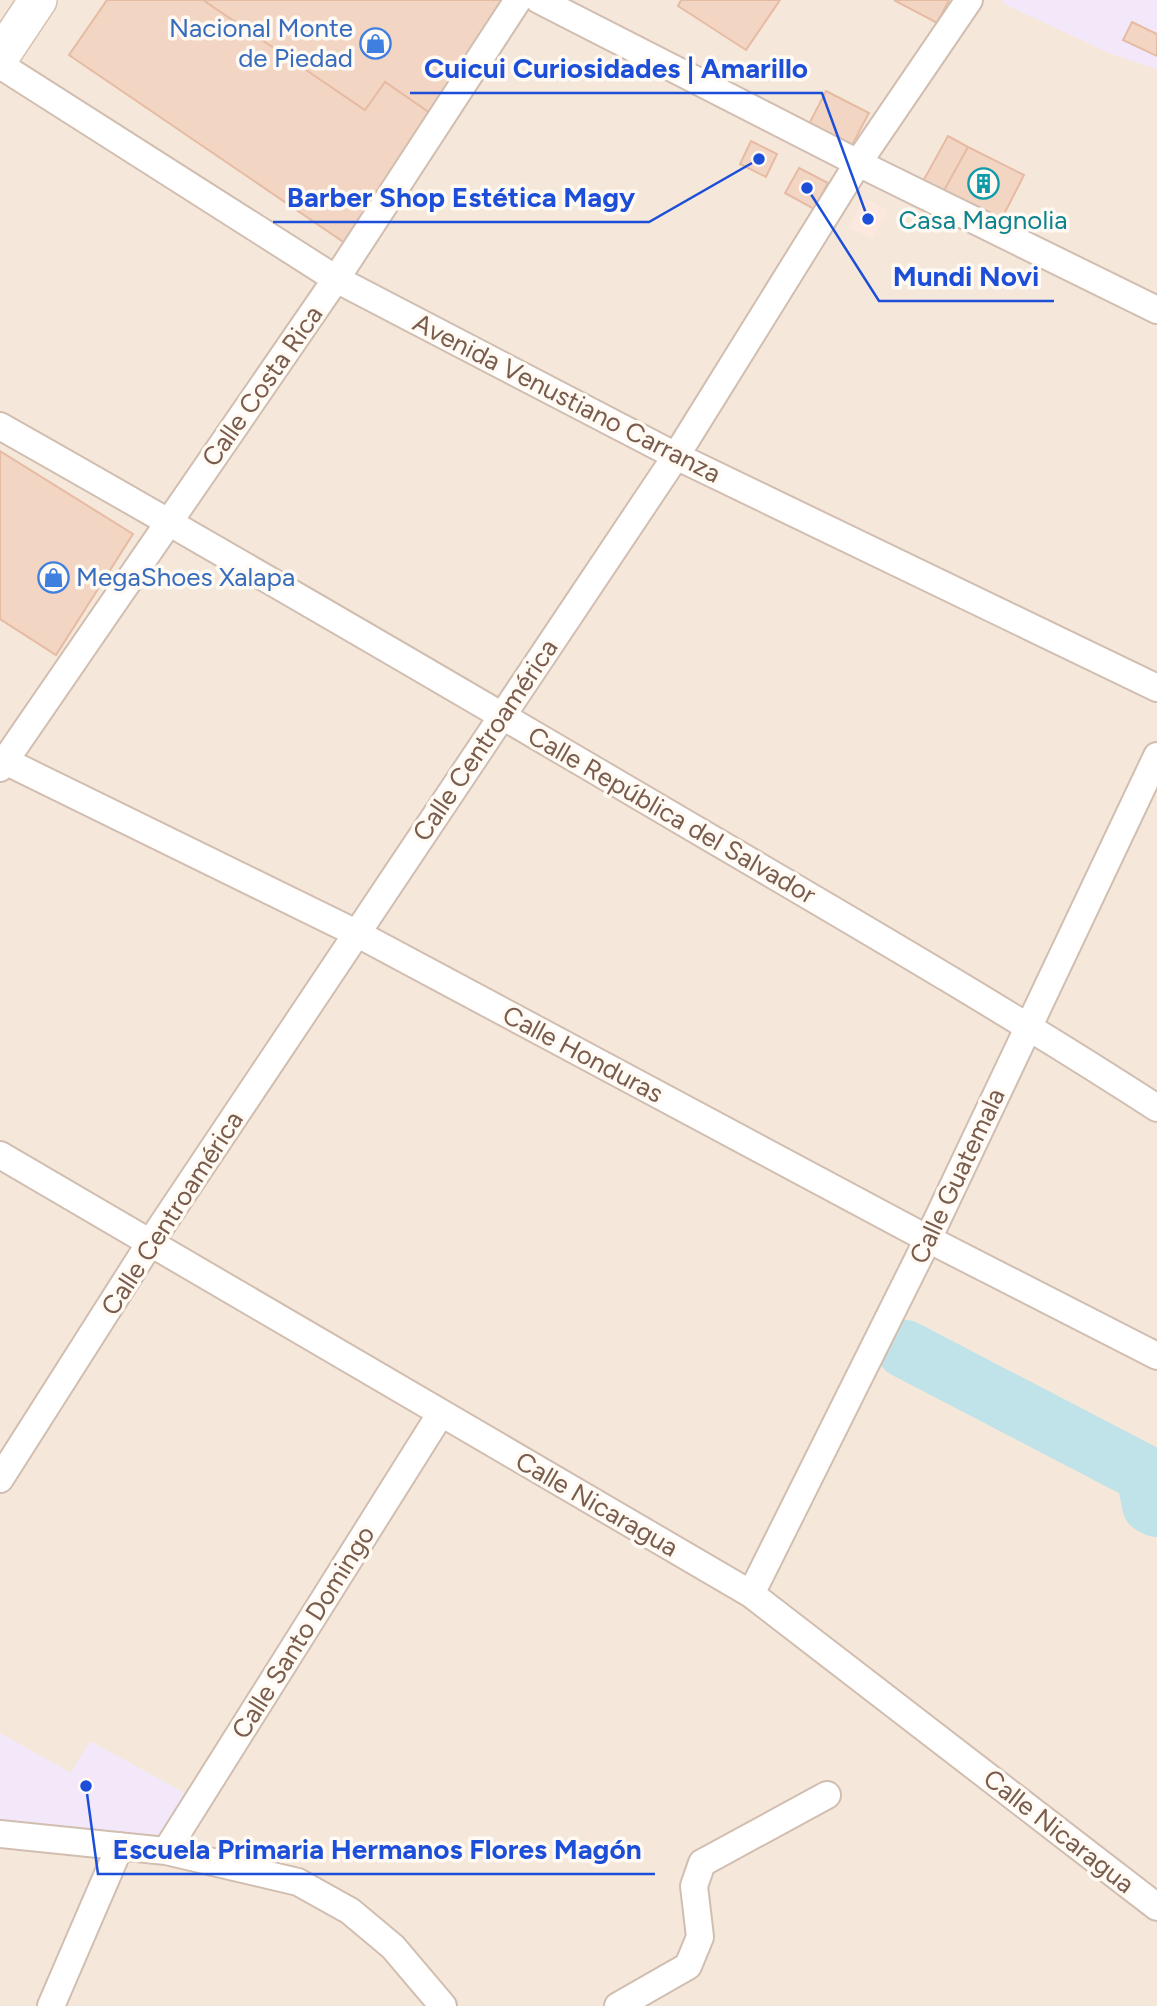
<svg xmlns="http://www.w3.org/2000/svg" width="1157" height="2006" viewBox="0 0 1157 2006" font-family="Figtree,sans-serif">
<rect width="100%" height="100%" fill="#fdf6ec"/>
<path fill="#f5e8da" d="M0,0H1157V2006H0Z"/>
<path fill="#fde8e0" d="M863,198L888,210L873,239L849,228Z"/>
<path fill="#f3e8fa" d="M1004,0H1157V69L1111,54L1002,3Z
M0,1733L71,1773L90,1741L194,1798L162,1845L0,1825Z"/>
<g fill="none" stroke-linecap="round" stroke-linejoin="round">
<path stroke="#bfe3e8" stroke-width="58" d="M905,1349L1145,1474L1151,1505L1157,1508"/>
</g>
<path fill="#f3d5c3" stroke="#e6bba3" stroke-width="2" d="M107,0H203L365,110L385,82L433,115L345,243L69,55Z
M203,0H505L433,115L385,82L365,110Z
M681,0H780L746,50L678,6Z
M894,0H949L937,23Z
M1132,22L1157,34V56L1123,40Z
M826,91L869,113L851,147L809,124Z
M948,136L968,147L942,194L922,183Z
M751,141L777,154L766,177L740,164Z
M968,147L1024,175L999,224L942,194Z
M799,168L828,183L814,209L785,193Z
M0,451L133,534L56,655L0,619Z"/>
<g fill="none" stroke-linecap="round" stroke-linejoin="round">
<defs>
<path id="minor" d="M539,0L858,163L1157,310
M0,65L336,279L676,456L1157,688
M0,426C223,552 445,682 666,812C831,909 996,1004 1157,1108
M5,761L358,934L928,1239L1157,1356
M0,768L336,279L518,0
M0,1155L751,1594L1157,1907
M0,1479L150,1243L676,456L858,163L969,0
M751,1594L928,1239L1157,756
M0,1834L166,1851L298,1882L350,1911L393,1947L443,2006
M166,1851L441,1413
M51,2006L120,1846
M618,2006L688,1966L700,1937L694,1886L702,1863L827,1795"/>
<path id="secondary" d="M0,57L38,0"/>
</defs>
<use href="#minor" stroke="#d1beb0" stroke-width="30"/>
<use href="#secondary" stroke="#d6c0b0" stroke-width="40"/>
<use href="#minor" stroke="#fff" stroke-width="26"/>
<use href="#secondary" stroke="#fff" stroke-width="37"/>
</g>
<defs>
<symbol id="shop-ring" viewBox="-11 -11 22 22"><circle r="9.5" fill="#fffaf3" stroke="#3f7fe0" stroke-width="1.5"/><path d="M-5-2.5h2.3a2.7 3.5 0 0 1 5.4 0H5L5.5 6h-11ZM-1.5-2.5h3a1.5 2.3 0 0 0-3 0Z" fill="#3f7fe0"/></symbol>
<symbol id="building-ring" viewBox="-11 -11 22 22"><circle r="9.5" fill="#fffaf3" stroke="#0f9aa8" stroke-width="1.5"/><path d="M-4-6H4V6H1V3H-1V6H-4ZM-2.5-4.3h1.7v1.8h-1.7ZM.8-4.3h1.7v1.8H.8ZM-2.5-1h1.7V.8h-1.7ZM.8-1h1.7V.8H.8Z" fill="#0f9aa8"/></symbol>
</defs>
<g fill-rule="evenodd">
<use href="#shop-ring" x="358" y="26" width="35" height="35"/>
<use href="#building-ring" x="966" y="166" width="35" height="35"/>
<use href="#shop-ring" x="36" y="560" width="35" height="35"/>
</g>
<g text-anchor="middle" stroke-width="7" stroke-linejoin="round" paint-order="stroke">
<g font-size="26" fill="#366cbe" stroke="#fffaf3" text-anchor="end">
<text x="353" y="37">Nacional Monte<tspan x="353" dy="30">de Piedad</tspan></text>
<text x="76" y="586" text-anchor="start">MegaShoes Xalapa</text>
</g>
<g font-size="26" fill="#0d838f" stroke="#fffaf3">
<text x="983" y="229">Casa Magnolia</text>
</g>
<g font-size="26" fill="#7a5c4d" stroke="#fffaf3">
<text transform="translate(262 386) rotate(-55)" y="9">Calle Costa Rica</text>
<text transform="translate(567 398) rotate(27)" y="9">Avenida Venustiano Carranza</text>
<text transform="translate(485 740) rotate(-56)" y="9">Calle Centroamérica</text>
<text transform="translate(672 815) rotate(30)" y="9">Calle República del Salvador</text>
<text transform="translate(583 1054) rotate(28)" y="9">Calle Honduras</text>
<text transform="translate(957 1176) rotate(-65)" y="9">Calle Guatemala</text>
<text transform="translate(172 1213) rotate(-57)" y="9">Calle Centroamérica</text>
<text transform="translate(597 1504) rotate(30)" y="9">Calle Nicaragua</text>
<text transform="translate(303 1632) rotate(-58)" y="9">Calle Santo Domingo</text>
<text transform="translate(1059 1831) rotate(38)" y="9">Calle Nicaragua</text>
</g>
</g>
<path fill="none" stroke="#1d4ed8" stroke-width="2.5" d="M868 219L822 93H410M759 159L649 222H273M807 188L879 301H1054M86 1786L98 1874H655"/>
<g fill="#1d4ed8" stroke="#fffaf3" stroke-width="2.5">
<circle cx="868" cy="219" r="7"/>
<circle cx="759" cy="159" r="7"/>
<circle cx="807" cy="188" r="7"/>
<circle cx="86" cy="1786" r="7"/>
</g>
<g font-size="28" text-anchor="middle" font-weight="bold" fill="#1d4ed8" stroke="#fffaf3" stroke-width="7" stroke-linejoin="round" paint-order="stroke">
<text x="616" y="78">Cuicui Curiosidades | Amarillo</text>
<text x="461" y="207">Barber Shop Estética Magy</text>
<text x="966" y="286">Mundi Novi</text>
<text x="377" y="1859">Escuela Primaria Hermanos Flores Magón</text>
</g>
</svg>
